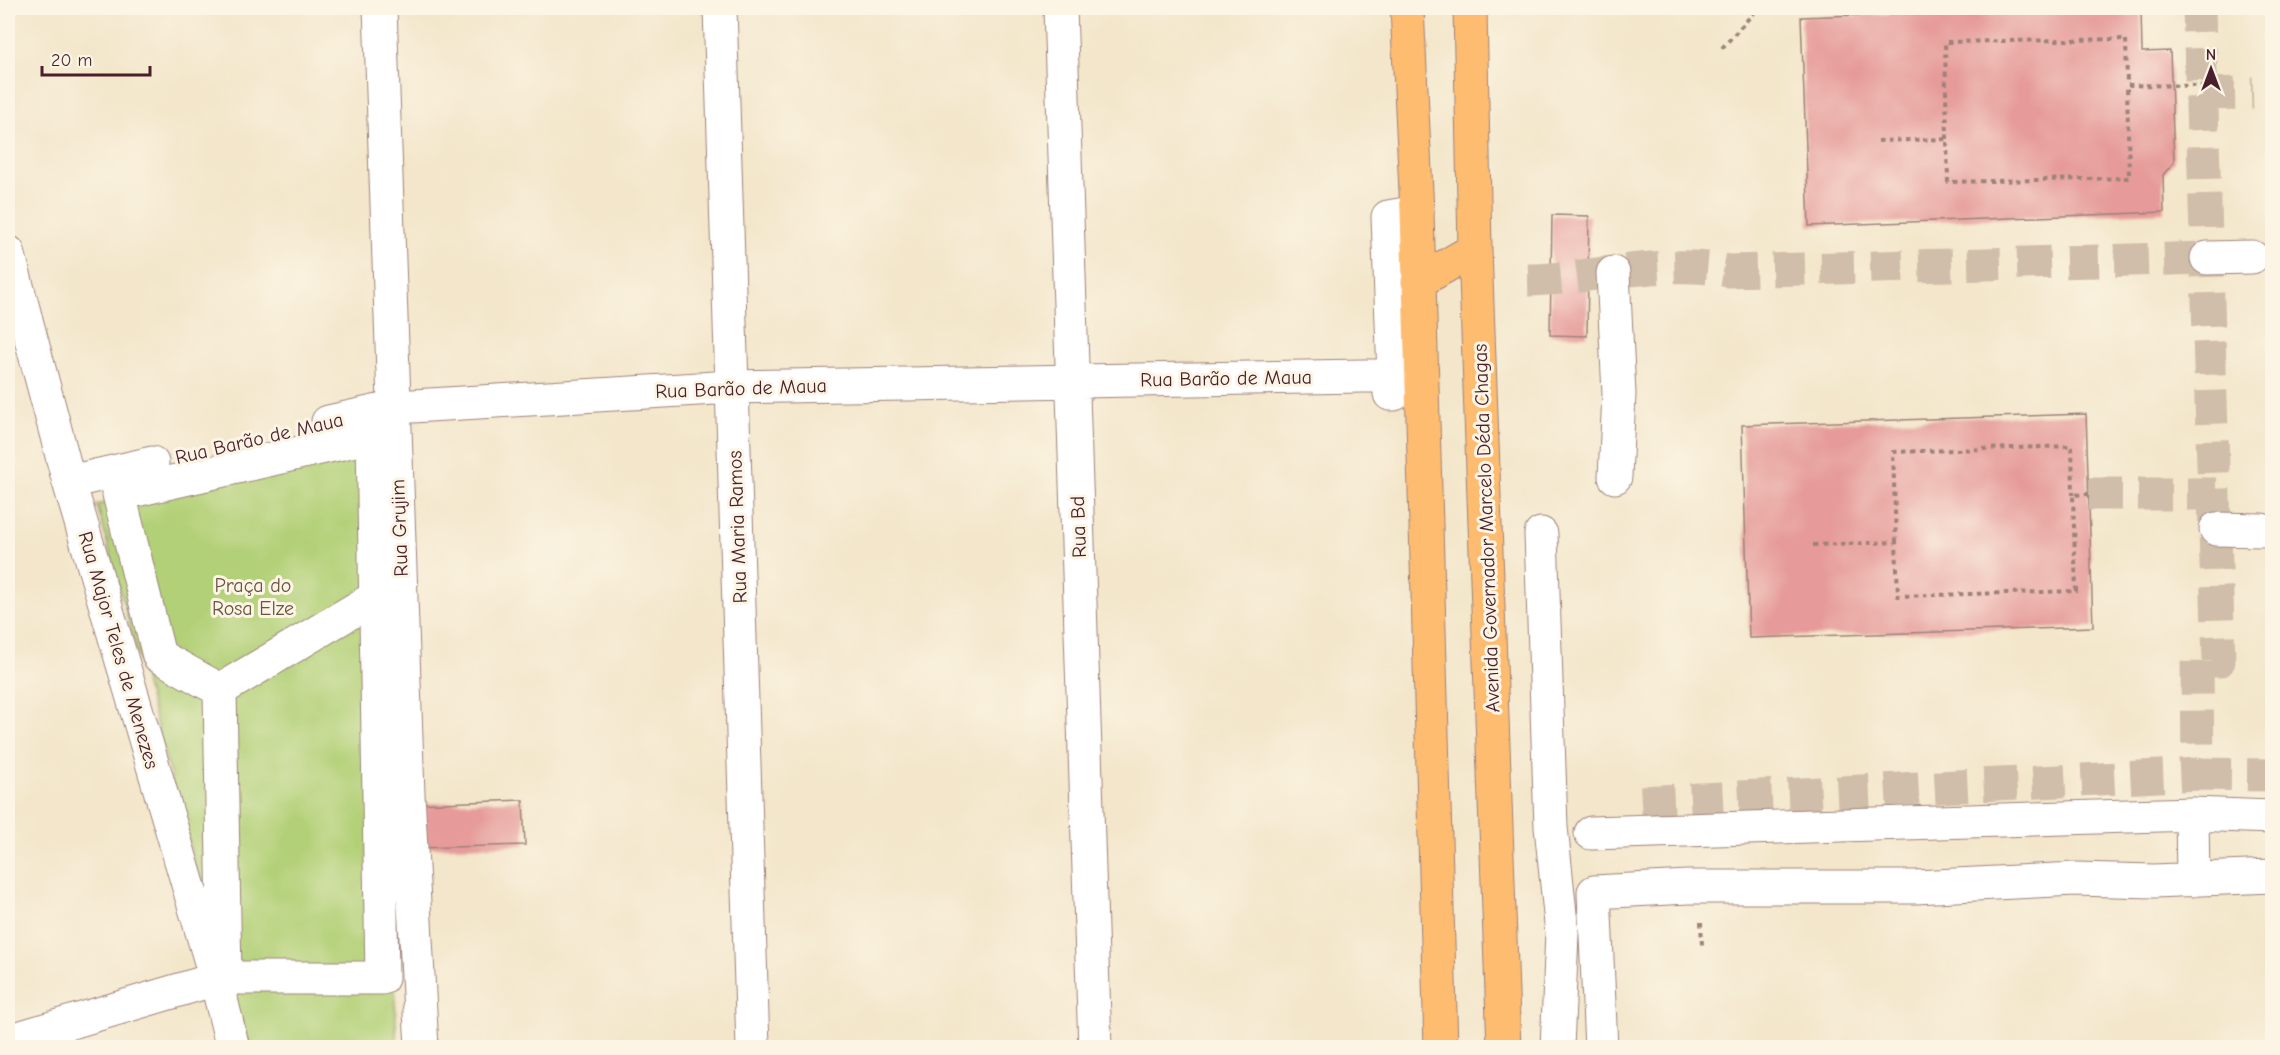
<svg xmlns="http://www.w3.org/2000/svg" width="2280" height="1055" viewBox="0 0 2280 1055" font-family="'Comic Neue',sans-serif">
<rect width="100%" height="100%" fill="#fcf5e5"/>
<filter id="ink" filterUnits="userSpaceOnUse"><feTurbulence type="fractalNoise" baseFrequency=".0167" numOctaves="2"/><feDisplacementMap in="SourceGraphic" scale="12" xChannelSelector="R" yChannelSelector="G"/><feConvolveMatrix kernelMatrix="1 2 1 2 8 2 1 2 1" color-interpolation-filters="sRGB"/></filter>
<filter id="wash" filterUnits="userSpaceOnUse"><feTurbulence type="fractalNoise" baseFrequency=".008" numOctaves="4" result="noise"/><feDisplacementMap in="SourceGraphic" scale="24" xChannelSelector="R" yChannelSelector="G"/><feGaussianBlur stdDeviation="1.35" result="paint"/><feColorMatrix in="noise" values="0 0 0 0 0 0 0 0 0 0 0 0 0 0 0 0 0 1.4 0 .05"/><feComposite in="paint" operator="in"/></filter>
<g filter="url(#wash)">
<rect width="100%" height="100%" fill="#f3e6ca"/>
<path fill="#b2d077" stroke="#7e7851" stroke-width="1.5" d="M373,436L397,1047H244L97,505Z"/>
<g id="blocks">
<path fill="#e69b9a" d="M2062,8H2141L2142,52L2170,51L2174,162L2163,175L2164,212L1809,226L1801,17Z
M1552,215L1589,216L1587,336L1550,335Z
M2086,414L2093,627L1749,638L1742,425Z
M523,800L525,845L416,848L414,804Z"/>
</g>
</g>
<g filter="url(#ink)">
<use href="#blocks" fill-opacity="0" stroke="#9e827a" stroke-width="1.5"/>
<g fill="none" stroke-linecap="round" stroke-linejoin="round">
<path stroke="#d1beaa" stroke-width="33" stroke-dasharray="33 16" stroke-linecap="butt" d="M2202,94L2253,93
M1528,280C1593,279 1664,258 1729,271L2207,258
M2089,494H2216
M2198,774L2272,775
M1641,802L2198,774L2197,660L2219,661L2199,8"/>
<defs>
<path id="minor" d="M380,8L408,794L422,1048
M720,8L753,1048
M1060,8L1095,1048
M8,252L69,482L216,979L233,1048
M2207,258L2252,257
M1613,273L1619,394L1615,477
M1390,394H1394V375L1388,217L1417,212
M328,422L396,407L732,387L1421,375
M373,436L382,978H225L220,690L159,656L119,494Z
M69,482L152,463
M2216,529L2262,530
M1541,534L1551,827L1562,933L1557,1048
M220,690L376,597
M2192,814L2193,880
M1591,833L2192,814L2272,817
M8,1041L216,979
M1601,1048L1594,892L1688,887H1915L2075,879L2154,881L2272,876"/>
<path id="major" d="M1407,8L1417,212L1441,1048
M1470,8L1475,249L1504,1048
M1418,282L1475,249"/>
</defs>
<use href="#minor" stroke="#9e827a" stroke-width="35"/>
<use href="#major" stroke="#9e827a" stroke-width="35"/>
<path stroke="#9e827a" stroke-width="4" stroke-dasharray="4.5 4.5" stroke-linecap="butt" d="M1722,48L1758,8
M1947,139L1945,42L2126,39L2127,85
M1878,141L1947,139L1948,182L2129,178L2127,85L2202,86
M1896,542L1893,452L2072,446L2073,495
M1813,545L1896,542L1898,596L2076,591L2073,495L2089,494
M1701,922L1702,945"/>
<use href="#minor" stroke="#fff" stroke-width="33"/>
<use href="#major" stroke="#febc70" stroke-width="33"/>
</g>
</g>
<g text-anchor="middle" stroke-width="6" stroke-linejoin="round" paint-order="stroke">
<g font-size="20" fill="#4a1f2b" stroke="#fcf5e5">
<text transform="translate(1226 378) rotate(-1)" y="7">Rua Barão de Maua</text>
<text transform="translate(741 388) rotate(-2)" y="7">Rua Barão de Maua</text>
<text transform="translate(259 438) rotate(-13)" y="7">Rua Barão de Maua</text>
<text transform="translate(737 527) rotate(-92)" y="7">Rua Maria Ramos</text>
<text transform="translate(1078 527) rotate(-92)" y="7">Rua Bd</text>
<text transform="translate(399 528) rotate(-92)" y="7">Rua Grujim</text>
<text transform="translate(1486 528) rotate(-92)" y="7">Avenida Governador Marcelo Déda Chagas</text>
<text transform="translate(119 650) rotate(74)" y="7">Rua Major Teles de Menezes</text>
</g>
<g font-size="20" fill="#695442" stroke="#fcf5e5">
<text x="253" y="592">Praça do<tspan x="253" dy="23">Rosa Elze</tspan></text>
</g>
</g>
<rect width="2280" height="1055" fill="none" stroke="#fcf5e5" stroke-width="30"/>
<g transform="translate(2211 69)" stroke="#fcf5e5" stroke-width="4.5" paint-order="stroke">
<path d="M0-4.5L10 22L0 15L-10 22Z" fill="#4a1f2b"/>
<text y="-9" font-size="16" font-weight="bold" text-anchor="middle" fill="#4a1f2b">N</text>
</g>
<path d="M42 66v9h108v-9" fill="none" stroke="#4a1f2b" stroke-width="3"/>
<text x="51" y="66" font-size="18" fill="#4a1f2b" stroke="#fcf5e5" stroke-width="4.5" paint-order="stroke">20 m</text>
</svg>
